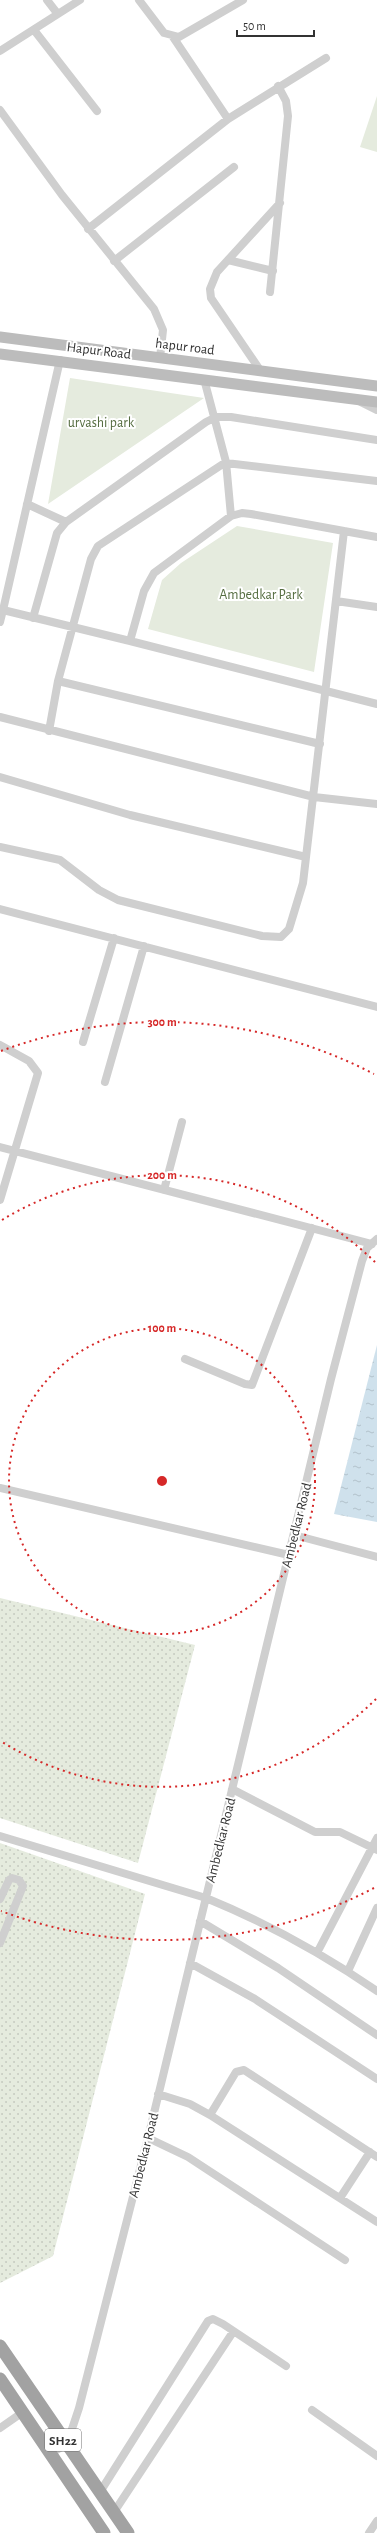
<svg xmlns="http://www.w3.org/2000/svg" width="377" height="2533" viewBox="0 0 377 2533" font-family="'Alegreya Sans',sans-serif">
<defs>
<pattern id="grass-dots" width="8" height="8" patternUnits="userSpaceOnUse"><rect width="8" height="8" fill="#e5ebde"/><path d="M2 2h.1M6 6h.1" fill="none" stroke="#c5cabf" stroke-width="1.8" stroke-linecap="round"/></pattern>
<pattern id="water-ripples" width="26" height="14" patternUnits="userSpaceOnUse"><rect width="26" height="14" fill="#cfe1ec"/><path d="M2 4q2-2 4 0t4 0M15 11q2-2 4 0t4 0" fill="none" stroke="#b2c2cb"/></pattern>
</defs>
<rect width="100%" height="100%" fill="#fff"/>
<path fill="url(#grass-dots)" d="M0,1598L195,1645L138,1863L0,1818Z
M0,1843L145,1894L53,2256L0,2283Z"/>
<path fill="#e5ebde" d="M377,96V152L360,147Z
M70,378L204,398L48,504Z
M237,526L333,543L314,672L148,629L162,580L181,563Z"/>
<path fill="url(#water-ripples)" d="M377,1345V1522L334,1514Z"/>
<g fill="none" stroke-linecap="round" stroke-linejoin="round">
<path stroke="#cfcfcf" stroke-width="8" d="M47,0L57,13
M139,0L164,33L179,37L243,0
M34,30L97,111
M173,37L228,119
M0,51L80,0
M0,110L62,195L154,309L163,330L160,358
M88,229L228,119L326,58
M228,260L273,271
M114,261L234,167
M270,292L288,116L286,101L278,86
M260,370L211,298L210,289L217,272L280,203
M204,379L226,462L231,516
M226,463L377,481
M27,504L66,522
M344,531L377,537
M336,601L377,607
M3,610L60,360
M33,618L57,533L66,522L206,422L216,417H231L377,440
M0,622L3,610L130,641L144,591L154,573L231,516L242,513L251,514L344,531L303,883L289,929L281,937L262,936L118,900L99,890L60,860L0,847
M130,641L377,704
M58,681L320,744
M0,717L314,797L377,804
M49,731L58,681L91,559L98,546L226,462
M0,777L130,815L306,857
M0,909L377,1007
M83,1042L114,938
M0,1045L29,1061L38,1073L0,1200
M105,1082L144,946
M0,1147L372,1244
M164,1190L182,1122
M185,1359L245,1384L252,1385L312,1228
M0,1488L289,1555
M294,1535L377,1557
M232,1789L315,1832H340L377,1850
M0,1836L206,1898C267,1923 323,1954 377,1991
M0,1899L9,1880L12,1878L19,1880L23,1886L0,1943
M200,1921L278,1968L377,2035
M318,1951L377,1838
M190,1963L255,1999L377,2079
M348,1971L377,1908
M158,2094L190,2104L210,2115L377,2222
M210,2115L236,2072L244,2070L377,2157
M148,2138L188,2157L345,2260
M340,2198L370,2152
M312,2410L377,2456
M0,2428L23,2412
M51,2453L67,2444L79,2408L148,2138L331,1379L362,1261L367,1248L377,1239
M100,2492L208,2321L213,2319L223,2324L286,2366
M114,2512L233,2332
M369,2533L377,2521"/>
<path stroke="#cfcfcf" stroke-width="10" d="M361,401L377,409"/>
<path stroke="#bcbcbc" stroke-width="11" d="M0,337L377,386
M0,354L377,402"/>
<path stroke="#a2a2a2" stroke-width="13" d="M0,2346L128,2533
M0,2379L104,2533"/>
</g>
<g fill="none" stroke="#d62828" stroke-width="2" stroke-dasharray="2 4">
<circle cx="162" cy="1481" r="153"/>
<path d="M376 1699A306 306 0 0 1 2 1742M2 1220A306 306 0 0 1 376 1263"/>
<path d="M374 1888A459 459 0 0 1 1 1911M1 1051A459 459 0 0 1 374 1074"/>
</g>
<g text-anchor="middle" stroke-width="4" stroke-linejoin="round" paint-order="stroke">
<rect fill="#fff" stroke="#707070" stroke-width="1" x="45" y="2429" width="36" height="22" rx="3"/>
<g font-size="13" font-weight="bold" fill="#323232">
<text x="63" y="2445">SH22</text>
</g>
<g font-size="14" fill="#323232" stroke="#fff">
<text transform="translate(185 346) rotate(7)" y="5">hapur road</text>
<text transform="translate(99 350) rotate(7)" y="5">Hapur Road</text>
<text transform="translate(296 1525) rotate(-76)" y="5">Ambedkar Road</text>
<text transform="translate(220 1840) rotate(-76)" y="5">Ambedkar Road</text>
<text transform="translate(143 2155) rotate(-76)" y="5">Ambedkar Road</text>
</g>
<g font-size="14" fill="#556d40" stroke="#fff">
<text x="101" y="427">urvashi park</text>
<text x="261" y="599">Ambedkar Park</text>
</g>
</g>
<circle cx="162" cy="1481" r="6" fill="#d62828" stroke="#fff" stroke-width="2"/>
<g font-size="12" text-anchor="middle" font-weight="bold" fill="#d62828" stroke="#fff" stroke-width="4" stroke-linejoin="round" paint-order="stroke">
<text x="162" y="1026">300 m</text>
<text x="162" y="1179">200 m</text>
<text x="162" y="1332">100 m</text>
</g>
<path d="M237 30v6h77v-6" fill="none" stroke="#323232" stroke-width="2"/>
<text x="243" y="30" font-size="12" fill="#323232" stroke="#ffffff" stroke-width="3" paint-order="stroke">50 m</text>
</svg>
